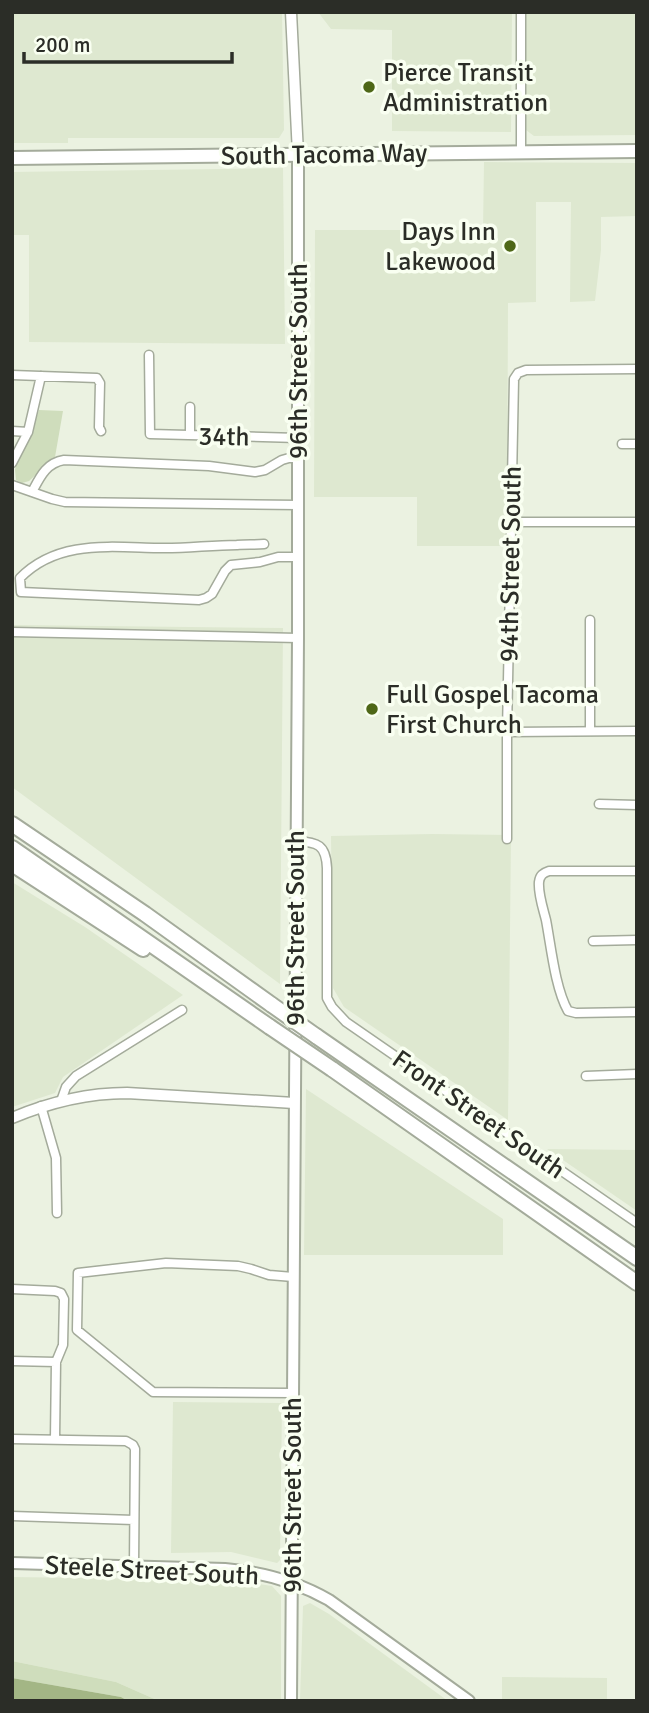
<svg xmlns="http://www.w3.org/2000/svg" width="649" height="1713" viewBox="0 0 649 1713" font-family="Signika,sans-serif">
<rect width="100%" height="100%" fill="#ebf2e1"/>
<path fill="#dee8d0" d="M12,12H282L284,130L279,138H68V143H12Z
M318,12H512L511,132L392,131V30L331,29Z
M526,12H637V135L534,136L526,130Z
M484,162L637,163V216L601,217V250L595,301L570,302L571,202H536V302L508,303L507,546H417V497H314L315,230H483Z
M283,168L285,344L29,342V235H12V172Z
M12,625L283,628L280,984L12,787Z
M432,834L511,835L508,1120L344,1007L333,988L331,836Z
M12,882L85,927L183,995L63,1077L55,1093L12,1107Z
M306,1089L503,1219V1255H304Z
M547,1149L637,1150V1211Z
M173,1402L282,1403L280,1560L277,1563L231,1552L171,1553Z
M12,1577L231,1580L272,1586L281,1596V1701H159L116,1682L12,1661Z
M310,1603L329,1614L448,1701H300L303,1606Z
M502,1677L607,1678V1701H502Z"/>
<path fill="#cfddbc" d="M39,410L63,411L55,457L29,481L22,483L16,480L15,470L17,461L31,434Z
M12,1661L116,1682L159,1701H128L121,1697L12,1678Z"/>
<path fill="#a3b685" d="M12,1678L121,1697L128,1701H12Z"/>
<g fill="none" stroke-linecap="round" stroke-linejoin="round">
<defs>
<path id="minor" d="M521,12V151
M149,355L150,434L298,438
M12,375L97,378L100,383L99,427L101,431
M12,431L28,432
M190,435V407
M622,444H637
M12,463L28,432L41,376
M12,485L52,499L65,502L298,505
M32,492C40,477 46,463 64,460L209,466L255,472L265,470L282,460L289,458H298
M512,522H637
M264,544C255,545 246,544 237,545C210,545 184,549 157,548C109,547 57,540 20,578L21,592L199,600L206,598L212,594L225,571L231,565L260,562L278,557H298
M590,620V731
M12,632L298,638
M507,732L637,731
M599,804L637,805
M507,839V732L514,379L518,373L526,370L637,369
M296,841C318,842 326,845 327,868V998L332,1007L346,1022L637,1223
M637,871H549C543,873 540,875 539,882C538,894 543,908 546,920C551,946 555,988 568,1011L576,1013L637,1012
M593,941L637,940
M586,1076L637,1074
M61,1101L66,1087L76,1076L182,1010
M41,1106L56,1158L57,1213
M12,1289L55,1291L61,1293L64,1299L63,1345L56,1362L55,1439
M12,1361L56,1362
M293,1393L153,1392L77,1330L78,1273L166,1263L238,1266L251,1269L269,1275L293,1277
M12,1439L126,1441L133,1445L135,1449L134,1566
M12,1516L134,1520"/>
<path id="tertiary" d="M291,12L298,154
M12,1118C50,1102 86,1093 127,1093L294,1103"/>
<path id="secondary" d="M12,1563L225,1569C262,1572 296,1581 329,1600L469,1701
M291,1701L298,638V154"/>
<path id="primary" d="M12,158L637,151"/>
<path id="motorway" d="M12,824L145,914L272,1005
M12,848L270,1027
M12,864L143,949
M316,1036L637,1258
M332,1069L637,1283"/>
</defs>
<use href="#minor" stroke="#a4ab9b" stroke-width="11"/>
<use href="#tertiary" stroke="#a4ab9b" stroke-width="13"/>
<use href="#secondary" stroke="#a4ab9b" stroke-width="14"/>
<use href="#primary" stroke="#a4ab9b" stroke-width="16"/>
<use href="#motorway" stroke="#a4ab9b" stroke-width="18"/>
<use href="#minor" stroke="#fff" stroke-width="8"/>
<use href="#tertiary" stroke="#fff" stroke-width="10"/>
<use href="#secondary" stroke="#fff" stroke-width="10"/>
<use href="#primary" stroke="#fff" stroke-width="12"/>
<use href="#motorway" stroke="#fff" stroke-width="14"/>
<defs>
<path id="motorway-bridge" d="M272,1005L316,1036
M270,1027L332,1069"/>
</defs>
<use href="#motorway-bridge" stroke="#a4ab9b" stroke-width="18" stroke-linecap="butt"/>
<use href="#motorway-bridge" stroke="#fff" stroke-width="14"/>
</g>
<g fill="#4e6717" stroke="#f9fff1" stroke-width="2.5">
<circle cx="369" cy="87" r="7"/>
<circle cx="510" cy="246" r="7"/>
<circle cx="372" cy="709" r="7"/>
</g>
<g text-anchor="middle" stroke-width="7" stroke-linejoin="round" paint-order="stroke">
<g font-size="26" fill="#2b2d27" stroke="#f9fff1" text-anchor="start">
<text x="383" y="81">Pierce Transit<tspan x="383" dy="30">Administration</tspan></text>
<text x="496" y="240" text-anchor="end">Days Inn<tspan x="496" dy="30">Lakewood</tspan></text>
<text x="386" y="703">Full Gospel Tacoma<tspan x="386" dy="30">First Church</tspan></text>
</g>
<g font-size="26" fill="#2b2d27" stroke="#f9fff1">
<text transform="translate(324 154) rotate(-1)" y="9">South Tacoma Way</text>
<text transform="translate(298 361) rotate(-90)" y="9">96th Street South</text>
<text transform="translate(224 436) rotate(1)" y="9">34th</text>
<text transform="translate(510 564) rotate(-89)" y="9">94th Street South</text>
<text transform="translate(295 928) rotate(-90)" y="9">96th Street South</text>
<text transform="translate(479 1114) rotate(35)" y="9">Front Street South</text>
<text transform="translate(292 1495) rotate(-90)" y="9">96th Street South</text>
<text transform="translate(152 1570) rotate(3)" y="9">Steele Street South</text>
</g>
</g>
<rect width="649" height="1713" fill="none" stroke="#2b2d27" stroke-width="28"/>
<path d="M24 52v10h208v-10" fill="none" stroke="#2b2d27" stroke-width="3.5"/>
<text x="35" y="52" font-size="21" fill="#2b2d27" stroke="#f9fff1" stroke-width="5" paint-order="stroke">200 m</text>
</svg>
